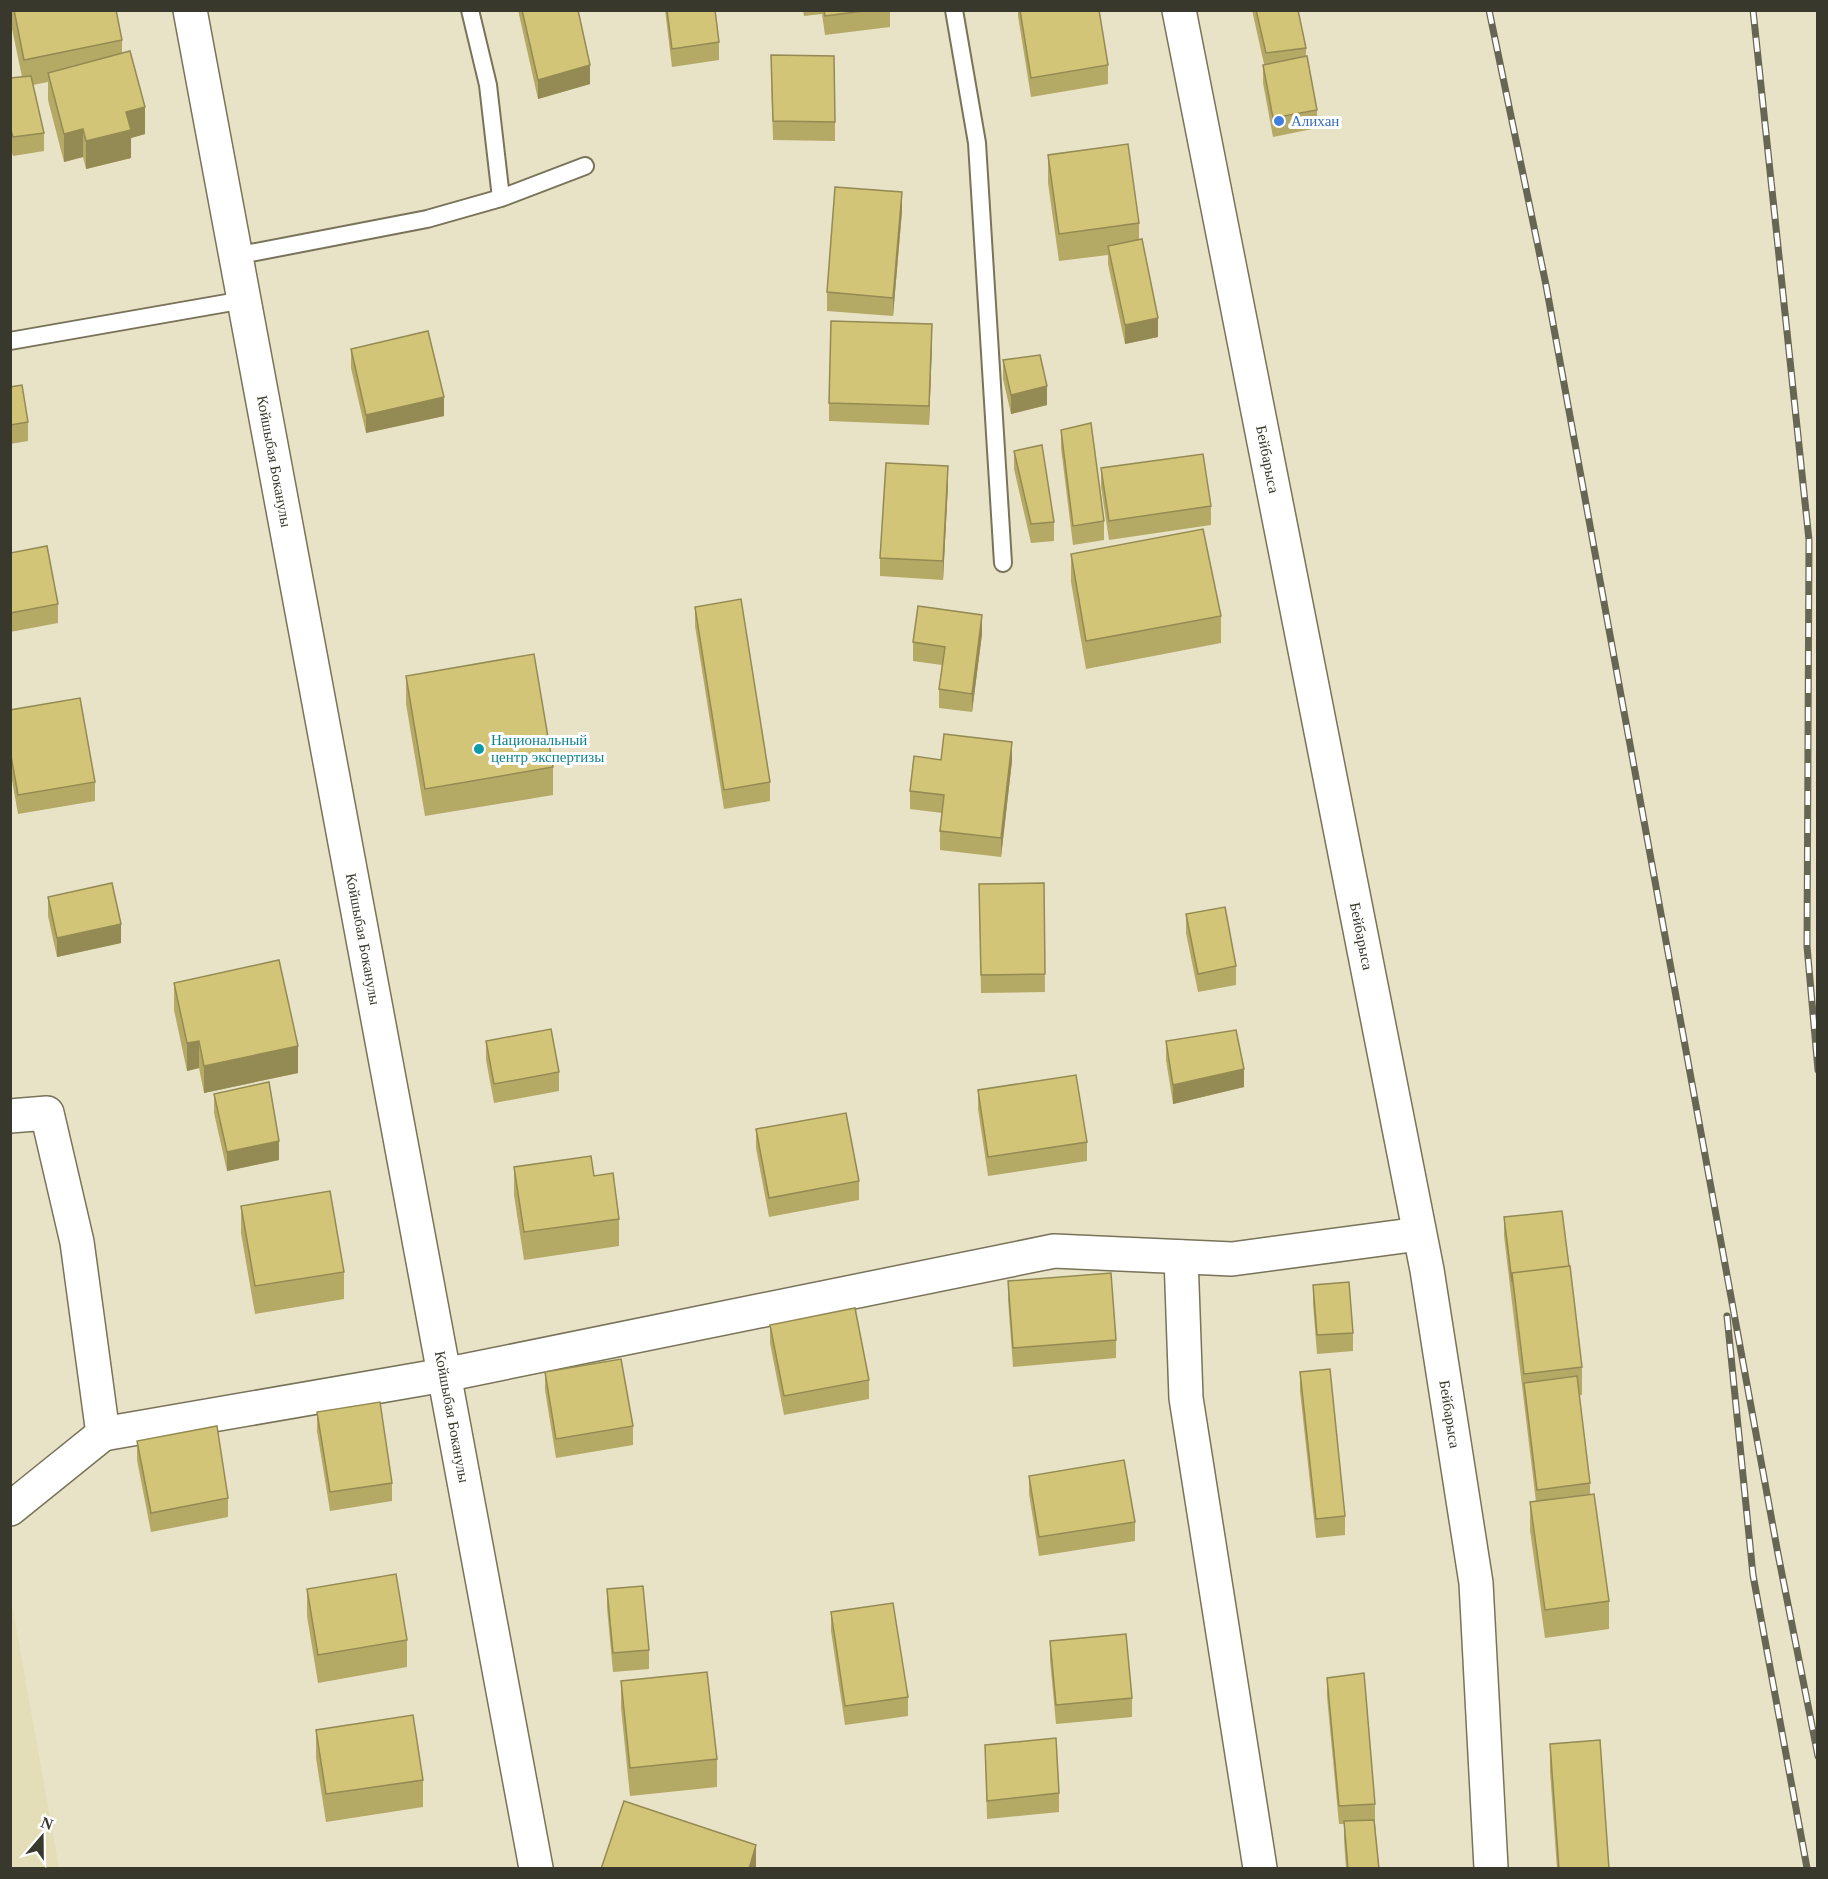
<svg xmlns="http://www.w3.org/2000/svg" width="1828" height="1879" viewBox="0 0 1828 1879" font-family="'Times New Roman',serif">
<rect width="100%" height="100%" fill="#e8e3c7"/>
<path fill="#e3ddb8" d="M11,1599L59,1868H11Z"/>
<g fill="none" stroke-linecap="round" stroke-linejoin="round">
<defs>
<path id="service" d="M470,10L488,85L501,198
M954,10L977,143L1003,563
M235,256L427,219L501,198L585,166
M10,341L244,300"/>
<g id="minor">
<path id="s1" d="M190,10L536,1868"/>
<path d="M10,1116L47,1113L77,1242L103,1434L10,1509"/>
<path d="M1181,1257L1186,1398L1260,1868"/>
<path d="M103,1434L444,1375L1054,1251L1232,1259L1419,1234"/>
</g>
<g id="tertiary">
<path id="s2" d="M1179,10L1427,1270L1476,1583L1491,1868"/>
</g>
</defs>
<use href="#service" stroke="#787359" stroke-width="20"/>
<use href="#minor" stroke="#787359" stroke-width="36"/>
<use href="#tertiary" stroke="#787359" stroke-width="36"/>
<use href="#service" stroke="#fff" stroke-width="16"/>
<use href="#minor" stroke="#fff" stroke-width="33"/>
<use href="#tertiary" stroke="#fff" stroke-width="33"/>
<defs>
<path id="rail" d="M1489,10L1546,285L1778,1554L1818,1756
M1753,10L1809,540L1807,946L1818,1070
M1727,1316L1753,1575L1807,1868"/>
</defs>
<use href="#rail" stroke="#676554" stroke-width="7"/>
<use href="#rail" stroke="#fff" stroke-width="4.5" stroke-dasharray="14" stroke-linecap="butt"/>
</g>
<path fill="#b5a966" d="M11,10H116L122,40V53L145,134L131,138V158L86,169L83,157L64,162L48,100V82L33,85L44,133V151L13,156L10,146V78L22,77L11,24Z
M518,10H578L590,84L538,99Z
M665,10H715L719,42V60L672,67Z
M803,10H890V27L825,35L822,14L804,16Z
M1018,10H1099L1108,65V84L1031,97L1018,16Z
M1252,10H1298L1306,48V56L1317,110V128L1273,137L1263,83V65L1264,64Z
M771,74L835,122V141L773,140Z
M1048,155L1139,223V239L1158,337L1125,344L1108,264V255L1059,261L1048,183Z
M902,211L893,316L827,311V292Z
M932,343L929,425L829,421V403Z
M351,349L444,416L366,433L351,368Z
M1003,360L1047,405L1011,414L1003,379Z
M10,387L28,422V441L10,444Z
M1061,430L1104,521V540L1073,545L1061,448Z
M1014,451L1054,522V541L1031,543L1014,469Z
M1101,468L1211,506V525L1109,540L1101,487Z
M948,485L943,580L880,576V558Z
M10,553L58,604V623L10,632Z
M1071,554L1221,616V643L1086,669L1071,582Z
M695,607L770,782V801L724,809L695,626Z
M982,634L972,712L939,708V689L942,665L913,661V642Z
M406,676L553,767V795L425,816L406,704Z
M10,710L95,782V801L18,814L10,769Z
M941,760L1012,761L1001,857L940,850V831L942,813L910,809V791Z
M1044,883L1045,992L981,993L979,884Z
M48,897L121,943L57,957L48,916Z
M1186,914L1236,966V985L1198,992L1186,933Z
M174,983L298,1073L204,1093L199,1068L187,1071L174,1010Z
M486,1041L559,1072V1091L494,1103L486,1060Z
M1166,1041L1244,1087L1173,1104L1166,1060Z
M978,1090L1087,1142V1161L988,1176L978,1109Z
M214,1094L279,1160L227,1171L214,1113Z
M756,1129L859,1181V1200L769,1217L756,1148Z
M514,1167L594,1176L619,1219V1246L524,1260L514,1195Z
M241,1206L344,1272V1299L255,1314L241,1233Z
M1504,1217L1582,1367V1395H1579L1590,1483V1494L1609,1601V1629L1545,1638L1530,1530V1502H1536L1504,1236Z
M1008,1281L1116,1340V1358L1013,1367L1008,1300Z
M1313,1285L1353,1333V1351L1317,1354L1313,1304Z
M770,1325L869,1380V1399L784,1415L770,1343Z
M545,1372L633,1426V1445L556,1458L545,1390Z
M1300,1372L1345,1516V1535L1316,1538L1300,1391Z
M317,1412L392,1483V1501L330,1511L317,1431Z
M137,1441L228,1498V1517L151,1532L137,1460Z
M1029,1476L1135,1522V1541L1039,1556L1029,1494Z
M307,1589L407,1640V1667L318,1683L307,1616Z
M607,1589L649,1650V1669L613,1672L607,1608Z
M831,1612L908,1697V1716L845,1725L831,1631Z
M1050,1641L1132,1698V1717L1056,1724L1050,1660Z
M1327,1678L1375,1804V1823L1379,1869H1346L1344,1840V1824H1339L1327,1697Z
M621,1681L717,1759V1787L630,1796L621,1708Z
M316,1730L423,1780V1807L326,1822L316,1758Z
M1550,1744L1609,1869H1557L1550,1771Z
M985,1745L1059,1793V1812L987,1819Z"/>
<path fill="#948a53" d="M590,65V84L538,99V80Z
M145,107V134L131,138V158L86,169V141L126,112Z
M83,129V157L64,162V134Z
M902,192V211L893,316V298Z
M1158,318V337L1125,344V325Z
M932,324V343L929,425V406Z
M1047,386V405L1011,414V395Z
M444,397V416L366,433V415Z
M948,466V485L943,580V561Z
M982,615V634L972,712V694Z
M1012,742V761L1001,857V838Z
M121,924V943L57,957V938Z
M199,1041V1068L187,1071V1043Z
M298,1046V1073L204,1093V1066Z
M1244,1069V1087L1173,1104V1085Z
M279,1141V1160L227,1171V1152Z
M756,1845V1869H749Z"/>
<path fill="#d3c577" stroke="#948a53" stroke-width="1.5" d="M14,10H116L122,40L24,60Z
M522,10H578L590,65L538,80Z
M667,10H715L719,42L672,49Z
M824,10H871L825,16Z
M1020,10H1099L1108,65L1031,78Z
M1256,10H1298L1306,48L1266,53Z
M130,51L145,107L126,112L131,130L86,141L83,129L64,134L48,73Z
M771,55L834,56L835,122L773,121Z
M1307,56L1317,110L1273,118L1263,65Z
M31,76L44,133L13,137L10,127V78Z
M1128,144L1139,223L1059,234L1048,155Z
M835,187L902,192L893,298L827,292Z
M1142,239L1158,318L1125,325L1108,246Z
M831,321L932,324L929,406L829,403Z
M428,331L444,397L366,415L351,349Z
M1040,355L1047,386L1011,395L1003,360Z
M22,385L28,422L10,425V387Z
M1091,423L1104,521L1073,526L1061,430Z
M1042,445L1054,522L1031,524L1014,451Z
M1203,454L1211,506L1109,521L1101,468Z
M886,463L948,466L943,561L880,558Z
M1203,529L1221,616L1086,641L1071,554Z
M47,546L58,604L10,613V553Z
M741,599L770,782L724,790L695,607Z
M918,606L982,615L972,694L939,689L945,647L913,642Z
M534,654L553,767L425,789L406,676Z
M80,698L95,782L18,795L10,750V710Z
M944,734L1012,742L1001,838L940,831L944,795L910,791L914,756L941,760Z
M112,883L121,924L57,938L48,897Z
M1044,883L1045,974L981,975L979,884Z
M1225,907L1236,966L1198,974L1186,914Z
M279,960L298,1046L204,1066L199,1041L187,1043L174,983Z
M551,1029L559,1072L494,1084L486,1041Z
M1236,1030L1244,1069L1173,1085L1166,1041Z
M1076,1075L1087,1142L988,1157L978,1090Z
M269,1082L279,1141L227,1152L214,1094Z
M846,1113L859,1181L769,1198L756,1129Z
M591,1156L594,1176L613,1173L619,1219L524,1232L514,1167Z
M330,1191L344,1272L255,1286L241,1206Z
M1562,1211L1569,1266L1512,1273V1282L1504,1217Z
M1570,1266L1582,1367L1524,1374L1512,1273Z
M1111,1273L1116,1340L1013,1348L1008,1281Z
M1349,1282L1353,1333L1317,1335L1313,1285Z
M855,1308L869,1380L784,1396L770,1325Z
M621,1359L633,1426L556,1439L545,1372Z
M1330,1369L1345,1516L1316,1519L1300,1372Z
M1577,1376L1590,1483L1537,1490L1524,1383Z
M380,1402L392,1483L330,1492L317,1412Z
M217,1426L228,1498L151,1513L137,1441Z
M1124,1460L1135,1522L1039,1537L1029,1476Z
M1594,1494L1609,1601L1545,1610L1530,1502Z
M396,1574L407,1640L318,1655L307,1589Z
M643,1586L649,1650L613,1653L607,1589Z
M893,1603L908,1697L845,1706L831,1612Z
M1126,1634L1132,1698L1056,1705L1050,1641Z
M707,1672L717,1759L630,1768L621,1681Z
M1364,1673L1375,1804L1339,1806L1327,1678Z
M413,1715L423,1780L326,1794L316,1730Z
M1056,1738L1059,1793L987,1801L985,1745Z
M1600,1740L1609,1869H1559L1550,1744Z
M624,1801L756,1845L749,1869H601Z
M1374,1820L1379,1869H1348L1344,1821Z"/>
<circle fill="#3f7fe0" stroke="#fff" stroke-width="2" cx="1279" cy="121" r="6"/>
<circle fill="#0f9aa8" stroke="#fff" stroke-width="2" cx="479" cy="749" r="6"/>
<g text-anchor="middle" stroke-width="6" stroke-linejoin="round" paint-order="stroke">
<g font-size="15" fill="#366cbe" stroke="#fff" text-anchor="start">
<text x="1291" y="126">Алихан</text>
</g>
<g font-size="15" fill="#39382c" stroke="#fff">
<text dy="5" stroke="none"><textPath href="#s2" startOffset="458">Бейбарыса</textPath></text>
<text dy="5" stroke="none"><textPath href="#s1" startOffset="459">Койшыбая Боканулы</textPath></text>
<text dy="5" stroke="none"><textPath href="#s2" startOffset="944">Бейбарыса</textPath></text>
<text dy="5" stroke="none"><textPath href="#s1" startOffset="945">Койшыбая Боканулы</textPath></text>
<text dy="5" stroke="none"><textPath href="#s2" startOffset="1430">Бейбарыса</textPath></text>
<text dy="5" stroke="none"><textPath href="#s1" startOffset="1431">Койшыбая Боканулы</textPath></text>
</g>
<g font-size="15" fill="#0d838f" stroke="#fff" text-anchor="start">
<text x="491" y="745">Национальный<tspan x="491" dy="17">центр экспертизы</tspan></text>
</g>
</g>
<rect width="1828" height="1879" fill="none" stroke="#39382c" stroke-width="24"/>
<g transform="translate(42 1837) rotate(20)" stroke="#ffffff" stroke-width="4.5" paint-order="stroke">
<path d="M0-4.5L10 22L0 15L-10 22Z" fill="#39382c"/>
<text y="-9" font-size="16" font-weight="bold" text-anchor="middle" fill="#39382c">N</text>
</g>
</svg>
